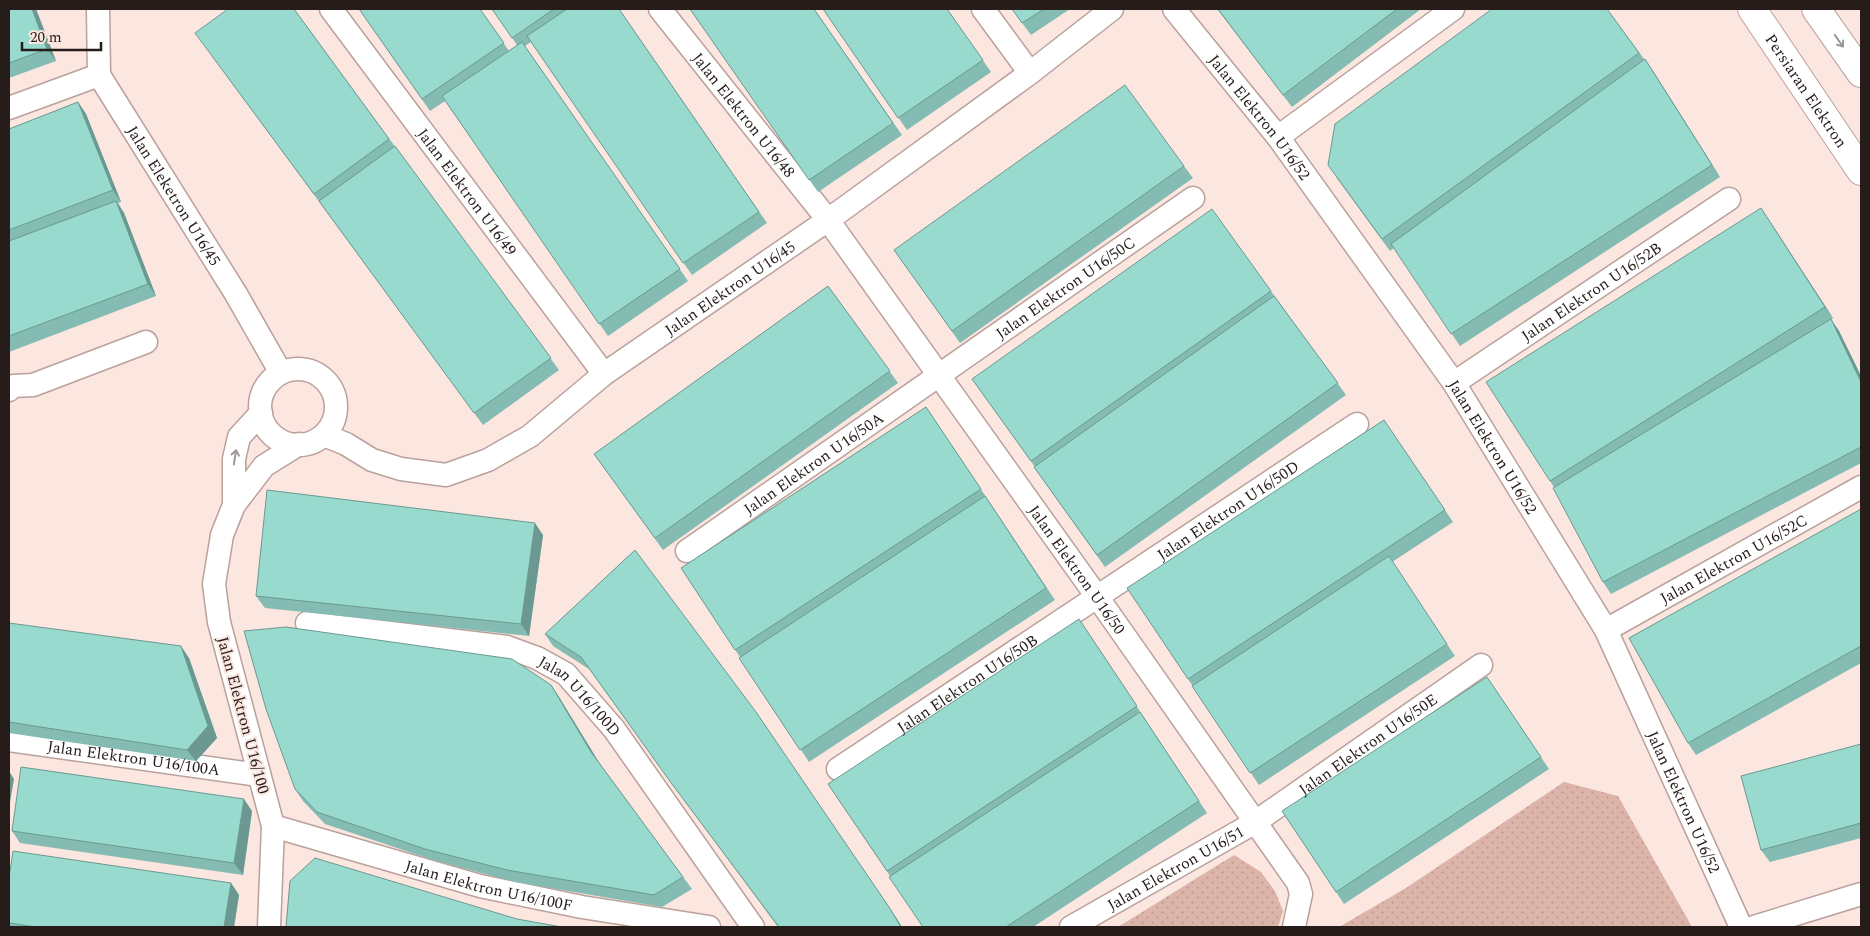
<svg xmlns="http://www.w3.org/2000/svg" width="1870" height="936" viewBox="0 0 1870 936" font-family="Spectral,serif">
<defs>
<pattern id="grass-dots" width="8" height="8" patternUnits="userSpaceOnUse" patternTransform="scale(1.25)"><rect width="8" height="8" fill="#dcb4aa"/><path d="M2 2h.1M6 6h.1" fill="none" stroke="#bd9a92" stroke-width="1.8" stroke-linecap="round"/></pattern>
</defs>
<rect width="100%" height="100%" fill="#fbe6e0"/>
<path fill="url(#grass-dots)" d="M1564,782L1618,796L1692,927H1339L1406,888Z
M1234,855L1261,872L1275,891L1283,911L1278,927H1118Z"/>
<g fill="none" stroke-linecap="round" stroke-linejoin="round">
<defs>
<g id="minor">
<path id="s1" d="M98,9L99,75L236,294L281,373"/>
<path id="s2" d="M331,9L604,374"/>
<path id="s3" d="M660,9L828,220L1098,598L1298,883L1301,894L1294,927"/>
<path d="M983,9L1030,73"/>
<path id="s4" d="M1174,9L1278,137L1454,383L1606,630L1741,927"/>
<path d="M9,108L99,75"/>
<path d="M1278,137L1453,9"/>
<circle cx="298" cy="407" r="38"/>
<path id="s5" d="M1454,383L1729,199"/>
<path d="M9,390L13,386L33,385L146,342"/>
<path id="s6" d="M324,435L346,444L372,460L401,469L446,475L488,460L530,436L604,374L828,220L1030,73L1112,9"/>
<path d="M234,505V459L239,437L261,413"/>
<path id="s7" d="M687,551L1193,198"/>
<path id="s8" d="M307,623L507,647L537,658L566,674L614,729L753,927"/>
<path id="s9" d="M1606,630L1861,487"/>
<path id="s10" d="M9,740L259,775"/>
<path id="s11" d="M838,769L1357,424"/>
<path id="s12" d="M273,826L480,886L582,907L709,927"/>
<path d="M269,927L273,826L219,622L214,584L222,535L234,505L264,466L299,444"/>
<path id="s13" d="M1071,927L1254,823L1481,665"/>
<path d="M1754,927L1861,894"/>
</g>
<g id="secondary">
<path id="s14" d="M1752,9L1861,171"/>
<path d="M1816,9L1861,73"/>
</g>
</defs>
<use href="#minor" stroke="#bba19b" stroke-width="25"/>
<use href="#secondary" stroke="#bba19b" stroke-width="30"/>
<use href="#minor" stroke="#fff" stroke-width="22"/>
<use href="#secondary" stroke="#fff" stroke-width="28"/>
</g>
<path fill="#84bbb2" d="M9,9H36L56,61L9,78Z
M294,9L559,370L483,425L204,45Z
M359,9H480L509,51L517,45L492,9H619L767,223L692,275L531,42L525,46L688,281L608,336L445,101L430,111Z
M690,9H814L902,135L818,192Z
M823,9H947L991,72L907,130Z
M1012,9H1070L1031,35Z
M1217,9H1421L1292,107Z
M1607,9L1653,71L1720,177L1460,346L1394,248L1390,251L1336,177Z
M78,102L86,114L121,202L118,203L124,213L156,296L9,352V129Z
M1184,166L1193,178L960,343L894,250Z
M1761,208L1833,318L1831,320L1839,331L1861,376V463L1611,594L1603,582L1554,487L1550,481Z
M828,286L898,383L663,550L594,454Z
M1271,291L1346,395L1105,567L1034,467H1035L972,379Z
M926,407L1055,600L809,762L740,657L681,568Z
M1392,432L1453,522L1392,562L1455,656L1259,785L1127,588Z
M1861,509V663L1696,755L1688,743Z
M543,535L529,636L265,608L256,596Z
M635,550L897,919L902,927H778L678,792L589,669L553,646L545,634Z
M9,623L189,658L217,738L196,761L9,733Z
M1087,631L1207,813L1033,927H923L890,876L828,784Z
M551,685L559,697L598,761L692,889L662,907L515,882L433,860L325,824L303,801L295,789Z
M1495,689L1549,769L1344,904L1282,811Z
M1861,744V838L1770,862L1761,850Z
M252,811L243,875L20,843L12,831Z
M9,878L231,883L239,895L234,927H9Z"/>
<path fill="#6b9991" d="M32,9H36L56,61L47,49Z
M1645,59L1653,71L1720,177L1712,165Z
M78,102L86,114L121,202L113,190Z
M116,201L124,213L156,296L148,284Z
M1761,208L1769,220L1833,318L1825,307Z
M1831,319L1839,331L1861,376V382Z
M535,523L543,535L529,636L521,624Z
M181,646L189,658L217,738L196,761L187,750Z
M551,685L559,697L600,764L591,752Z
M756,712L897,919L902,927H901Z
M9,771L14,779L9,808Z
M244,799L252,811L243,875L234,863Z
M231,883L239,895L234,927H224Z"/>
<path fill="#99dacf" stroke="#6b9991" d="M9,9H32L47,49L9,63Z
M228,9H294L389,139L314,194L195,33Z
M359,9H480L504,43L422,99Z
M492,9H554L512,38Z
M567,9H619L759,212L683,263L527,36Z
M690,9H814L893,123L809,180Z
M823,9H947L983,60L898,118Z
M1012,9H1044L1022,23Z
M1218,9H1397L1283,95Z
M1492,9H1607L1639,53L1382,239L1328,165L1335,124Z
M522,42L680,269L599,324L442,96Z
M1645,59L1712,165L1451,334L1391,244Z
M1125,85L1184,166L952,331L894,250Z
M78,102L113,190L9,230V129Z
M395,146L551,358L474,413L319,201Z
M116,201L148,284L9,336V241Z
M1761,208L1825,307L1550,481L1486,382Z
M1212,209L1271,291L1031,461L972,379Z
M828,286L890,371L655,538L594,454Z
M1274,296L1338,383L1097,555L1034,467Z
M1831,319L1861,382V447L1603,582L1553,488Z
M926,407L981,489L735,650L681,568Z
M1384,420L1445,510L1188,679L1127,588Z
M267,490L535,523L521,624L256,596Z
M985,496L1046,588L800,750L739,658Z
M1861,509V646L1688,743L1629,638Z
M635,550L756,712L889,907L901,927H779L669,780L581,657L545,634Z
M1389,556L1447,644L1250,773L1192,686Z
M1079,619L1137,706L887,871L828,784Z
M9,623L181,646L208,726L187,750L9,722Z
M286,627L512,659L551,685L591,752L683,877L654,895L507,870L425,849L317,812L295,789L266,709L244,631Z
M1487,677L1541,757L1336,892L1282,811Z
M1140,712L1199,801L1006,927H923L889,877Z
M1861,744V823L1761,850L1741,776Z
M21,767L244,799L234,863L12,831Z
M13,851L231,883L224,927H36L9,923V878Z
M315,858L517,919L562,927H286L290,881Z"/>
<defs><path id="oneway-shaft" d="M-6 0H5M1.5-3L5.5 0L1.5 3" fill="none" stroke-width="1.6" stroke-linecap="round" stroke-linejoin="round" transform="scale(1.25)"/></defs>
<g stroke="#9d9998">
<use href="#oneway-shaft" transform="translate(1839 41) rotate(55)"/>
<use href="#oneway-shaft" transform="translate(235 457) rotate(-81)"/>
</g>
<g text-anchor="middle" stroke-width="4" stroke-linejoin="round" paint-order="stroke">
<g font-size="16" fill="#261d1a" stroke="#fbe6e0">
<text dy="6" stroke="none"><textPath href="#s14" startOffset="98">Persiaran Elektron</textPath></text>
<text dy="6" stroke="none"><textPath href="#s3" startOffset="135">Jalan Elektron U16/48</textPath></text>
<text dy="6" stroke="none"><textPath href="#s4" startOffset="138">Jalan Elektron U16/52</textPath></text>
<text dy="6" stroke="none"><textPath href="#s2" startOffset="228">Jalan Elektron U16/49</textPath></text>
<text dy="6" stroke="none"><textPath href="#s1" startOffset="208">Jalan Eleketron U16/45</textPath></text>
<text dy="6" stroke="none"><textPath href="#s6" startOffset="472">Jalan Elektron U16/45</textPath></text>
<text dy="6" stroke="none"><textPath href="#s7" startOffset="461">Jalan Elektron U16/50C</textPath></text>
<text dy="6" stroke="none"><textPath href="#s5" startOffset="165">Jalan Elektron U16/52B</textPath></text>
<text dy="6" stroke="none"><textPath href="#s4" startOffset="542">Jalan Elektron U16/52</textPath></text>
<text dy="6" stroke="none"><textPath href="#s7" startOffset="154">Jalan Elektron U16/50A</textPath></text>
<text dy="6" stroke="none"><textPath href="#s11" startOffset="468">Jalan Elektron U16/50D</textPath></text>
<text dy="6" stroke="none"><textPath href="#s9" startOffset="146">Jalan Elektron U16/52C</textPath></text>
<text dy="6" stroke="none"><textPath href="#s3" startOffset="699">Jalan Elektron U16/50</textPath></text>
<text dy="6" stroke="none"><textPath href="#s11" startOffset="155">Jalan Elektron U16/50B</textPath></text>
<text dy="6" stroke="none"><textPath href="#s8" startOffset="291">Jalan U16/100D</textPath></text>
<text transform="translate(244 715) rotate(75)" y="6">Jalan Elektron U16/100</text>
<text dy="6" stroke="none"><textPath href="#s13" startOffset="349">Jalan Elektron U16/50E</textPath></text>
<text dy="6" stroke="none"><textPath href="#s10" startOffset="126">Jalan Elektron U16/100A</textPath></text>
<text dy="6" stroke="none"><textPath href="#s4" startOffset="946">Jalan Elektron U16/52</textPath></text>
<text dy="6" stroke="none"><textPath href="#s13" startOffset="120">Jalan Elektron U16/51</textPath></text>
<text dy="6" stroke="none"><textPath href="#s12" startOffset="224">Jalan Elektron U16/100F</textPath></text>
</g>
</g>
<rect width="1870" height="936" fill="none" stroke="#261d1a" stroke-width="20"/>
<path d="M22 42v8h79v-8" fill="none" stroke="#261d1a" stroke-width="2.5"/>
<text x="30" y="42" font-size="15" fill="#261d1a" stroke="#fbe6e0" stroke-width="4" paint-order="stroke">20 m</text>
</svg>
